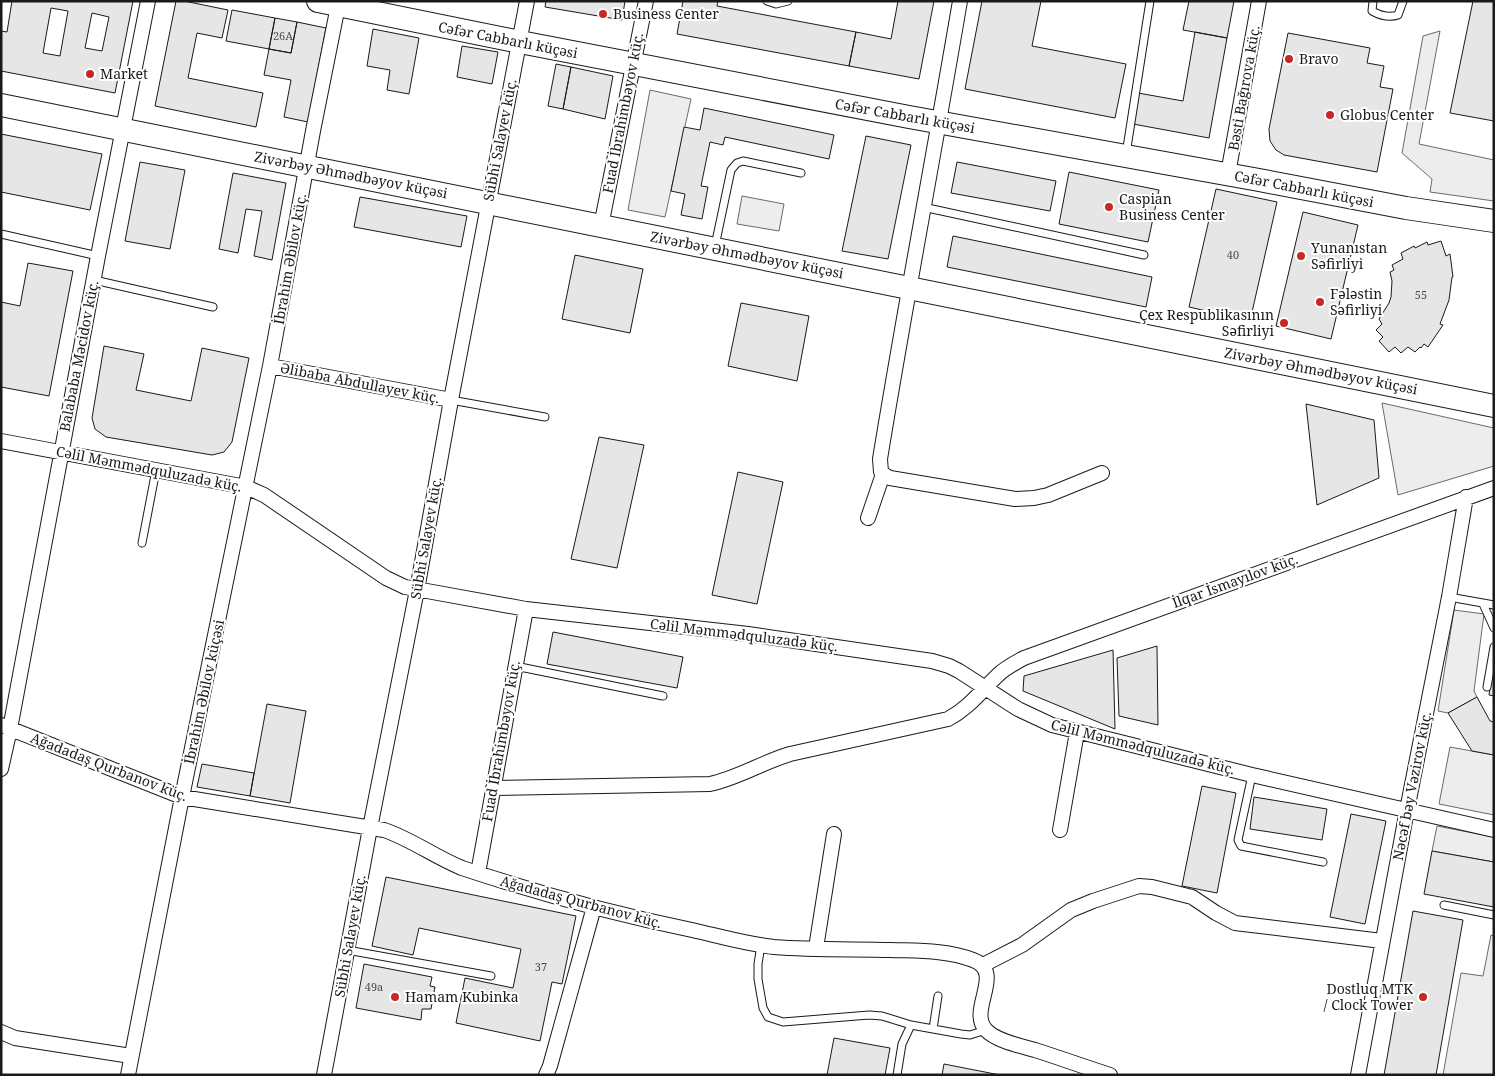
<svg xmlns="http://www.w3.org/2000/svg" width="1495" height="1076" viewBox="0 0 1495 1076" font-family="'Noto Serif',serif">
<rect width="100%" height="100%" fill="#fff"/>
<path fill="#ededed" stroke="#6a6a6a" d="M1440,31L1419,144L1494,160V201L1430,192L1432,179L1402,153L1423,36Z
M650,90L691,99L665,217L628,210Z
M742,196L784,204L779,231L737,224Z
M1382,403L1494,428V466L1398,495Z
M1454,610L1484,614L1474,691L1477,697L1448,713L1438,711Z
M1450,747L1494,755V815L1439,804Z
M1437,826L1494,837V862L1432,851Z
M1491,935L1494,936V1075H1443L1461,973L1483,976Z"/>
<path fill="#e6e6e6" stroke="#1a1a1a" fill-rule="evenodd" d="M12,1H133L115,93L1,71V31L7,32ZM51,8L68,11L60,56L43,53ZM92,13L109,17L102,51L85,48Z
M176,1H184L228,10L222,38L197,33L188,78L263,93L256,127L155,106Z
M546,1H625L622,20L545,7Z
M683,1H718L717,6L856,32L849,66L677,34Z
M898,1H934L919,79L849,66L856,32L891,39Z
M982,1H1041L1032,46L1126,64L1115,118L965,89Z
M1189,1H1234L1227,38L1183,30Z
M1473,1H1494V121L1450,113Z
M232,10L275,18L269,49L226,41Z
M275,18L297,22L291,53L269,49Z
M297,22L326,28L308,122L284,117L291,80L264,75L269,49L291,53Z
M373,29L419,38L409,94L387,90L390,70L367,66Z
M1195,32L1227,38L1209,138L1133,124L1138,93L1183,101Z
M1288,33L1370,48L1367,63L1384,66L1380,87L1393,89L1377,172L1284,155L1276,150L1270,141L1269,129Z
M462,46L498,52L492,84L457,77Z
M556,64L571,67L563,109L548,106Z
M571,67L613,76L605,119L563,109Z
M704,108L834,135L829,159L725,137L723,145L710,142L701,186L708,187L702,219L681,215L685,194L671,191L684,127L700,130Z
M1,134L102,154L90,210L1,192Z
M866,136L911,145L888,259L842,251Z
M140,162L185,170L170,249L125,241Z
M957,162L1056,181L1050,211L951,193Z
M1069,172L1159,190L1148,242L1059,224Z
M233,173L286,183L272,260L254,256L262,211L246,209L238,253L219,249Z
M1216,189L1277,202L1250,321L1189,307Z
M360,197L467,216L461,247L354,227Z
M1303,212L1358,225L1331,339L1276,326Z
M953,236L1152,277L1146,307L947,267Z
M1441,241L1446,256L1450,254L1453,277H1452L1449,300L1440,324L1443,325L1428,347L1424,344L1421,348L1420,347L1415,352L1408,347L1401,353L1395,347L1389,352L1379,341L1383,337L1376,330L1382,324L1379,319L1389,303L1391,297L1392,281L1390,272L1394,270L1392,265L1403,259L1401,253L1414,246L1415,248L1427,242L1428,245Z
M575,255L643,269L630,333L562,319Z
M28,263L73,271L49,396L1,387V302L20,306Z
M741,303L809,316L797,381L728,366Z
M104,346L144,354L136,390L191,401L202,348L249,358L232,442L224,452L212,455L106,437L95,429L92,418Z
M1306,404L1374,420L1379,478L1317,505Z
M599,437L644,445L617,568L571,559Z
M738,472L783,482L757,604L712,595Z
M553,632L683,657L677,688L547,664Z
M1157,646L1158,725L1119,716L1117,658Z
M1113,650L1115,729L1023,691L1024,676Z
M1494,660V696L1489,695Z
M1477,697L1490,721L1494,722V755L1472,751L1448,713Z
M267,704L306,711L290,803L250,796Z
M202,764L254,773L250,796L197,787Z
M1202,786L1236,793L1217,893L1182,886Z
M1254,797L1327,809L1322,840L1250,829Z
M1351,814L1386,821L1365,924L1330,917Z
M1432,851L1494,862V907L1424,894Z
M386,877L576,916L562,984L552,982L540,1041L456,1023L465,978L513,988L521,949L419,928L413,955L372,946Z
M1413,911L1463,920L1436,1075H1384Z
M364,964L432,977L430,986L435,987L431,1009H422L421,1020L356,1008Z
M834,1038L890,1048L885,1075H827Z
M944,1064L1000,1075H942Z"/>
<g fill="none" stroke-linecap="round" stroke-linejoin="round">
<defs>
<path id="service" d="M767,1L776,4L788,1
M1373,1L1372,11C1381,16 1389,18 1398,15L1403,1
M1126,154L1150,1
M923,207L1144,255
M1,234L98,256
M715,246L731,170L737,163L743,161L801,173
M94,280L213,307
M451,400L545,417
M142,543L156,470
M1449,597L1494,605
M1483,604L1494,628
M515,666L663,696
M1487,687L1494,647
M1252,775L1238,840L1241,846L1323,862
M1444,905L1494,915
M761,945L758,964V979L763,1008L768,1017L783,1022L869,1015L882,1016L911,1025
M347,950L491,976
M933,1029L938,996
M897,1075L902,1044L911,1025L961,1034L970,1035L986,1030"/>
<path id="minor" d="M960,1C934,154 905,306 880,459L881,472L886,476L890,478L1015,499L1034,498L1048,495L1102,473
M1228,174L1259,1
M601,226L646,1
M270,366L451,400
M1,441L246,487L264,495L386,578L405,587L526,609L748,634L932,661L949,666L959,671L1018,709L1052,725L1252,775L1494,830
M868,518L883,474
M1,725L182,797L384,830C411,839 435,857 462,868C537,893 614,914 692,930C719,936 746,944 774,947C812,950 852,949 891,950C918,951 947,950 973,960C1006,972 967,1010 986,1030C996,1041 1021,1046 1035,1050C1060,1058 1085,1067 1110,1075
M1,769L10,729L98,256L148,1
M493,788L710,784C738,778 763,762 790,754L948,719C969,708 981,691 998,675C1005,668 1015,663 1024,658L1494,488
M1060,830L1077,732
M478,873L526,609
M816,948L834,834
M983,965L1022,945L1071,910L1093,901L1139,886L1152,887L1192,897L1216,913L1235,923L1382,941
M1,1032L15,1038L131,1056
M128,1075L182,797L270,366L313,131L339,1
M324,1075L370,828L417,590L451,400L527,1
M546,1075L550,1066L594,907
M1358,1075L1407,810L1449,597L1466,497"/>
<path id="primary" d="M318,1L520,42L909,117L1259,180L1406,208L1494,221
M1,105L1494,406"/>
</defs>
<use href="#service" stroke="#1a1a1a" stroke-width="9"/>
<use href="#minor" stroke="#1a1a1a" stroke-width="16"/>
<use href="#primary" stroke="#1a1a1a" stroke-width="24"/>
<use href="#service" stroke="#fff" stroke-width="7"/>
<use href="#minor" stroke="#fff" stroke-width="14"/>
<use href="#primary" stroke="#fff" stroke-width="22"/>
</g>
<g fill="#c62828" stroke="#fff" stroke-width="2">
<circle cx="603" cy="14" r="5"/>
<circle cx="1289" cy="59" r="5"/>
<circle cx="90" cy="74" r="5"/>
<circle cx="1330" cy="115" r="5"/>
<circle cx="1109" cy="207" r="5"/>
<circle cx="1301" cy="256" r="5"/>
<circle cx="1320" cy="302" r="5"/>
<circle cx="1284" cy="323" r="5"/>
<circle cx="395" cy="997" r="5"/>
<circle cx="1423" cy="997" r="5"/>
</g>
<g text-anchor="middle" stroke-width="4" stroke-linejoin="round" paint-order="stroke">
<g font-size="11" fill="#4d4d4d">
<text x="283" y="40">26A</text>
<text x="1233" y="259">40</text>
<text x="1421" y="299">55</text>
<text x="541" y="971">37</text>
<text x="374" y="991">49a</text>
</g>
<g font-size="14" fill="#1a1a1a" stroke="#fff" text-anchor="start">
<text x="613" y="19">Business Center</text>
<text x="1299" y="64">Bravo</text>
<text x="100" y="79">Market</text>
<text x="1340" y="120">Globus Center</text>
<text x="1119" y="204">Caspian<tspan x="1119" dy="16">Business Center</tspan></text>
<text x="1311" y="253">Yunanıstan<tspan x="1311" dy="16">Səfirliyi</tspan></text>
<text x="1330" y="299">Fələstin<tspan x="1330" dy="16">Səfirliyi</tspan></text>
<text x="1274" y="320" text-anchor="end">Çex Respublikasının<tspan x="1274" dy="16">Səfirliyi</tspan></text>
<text x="1413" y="994" text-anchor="end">Dostluq MTK<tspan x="1413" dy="16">/ Clock Tower</tspan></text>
<text x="405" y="1002">Hamam Kubinka</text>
</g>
<g font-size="14" fill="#1a1a1a" stroke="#fff">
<text transform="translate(508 40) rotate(11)" y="5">Cəfər Cabbarlı küçəsi</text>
<text transform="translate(1244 88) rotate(-80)" y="5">Bəsti Bağırova küç.</text>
<text transform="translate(623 113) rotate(-79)" y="5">Fuad İbrahimbəyov küç.</text>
<text transform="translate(905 116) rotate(10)" y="5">Cəfər Cabbarlı küçəsi</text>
<text transform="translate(500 140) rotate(-79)" y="5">Sübhi Salayev küç.</text>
<text transform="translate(351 175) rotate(11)" y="5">Zivərbəy Əhmədbəyov küçəsi</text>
<text transform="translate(1304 189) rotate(11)" y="5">Cəfər Cabbarlı küçəsi</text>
<text transform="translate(747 255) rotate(11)" y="5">Zivərbəy Əhmədbəyov küçəsi</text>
<text transform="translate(290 259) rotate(-80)" y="5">İbrahim Əbilov küç.</text>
<text transform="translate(79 356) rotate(-79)" y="5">Balababa Məcidov küç.</text>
<text transform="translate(1321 371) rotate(11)" y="5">Zivərbəy Əhmədbəyov küçəsi</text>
<text transform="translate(360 383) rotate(11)" y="5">Əlibaba Abdullayev küç.</text>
<text transform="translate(149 469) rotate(11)" y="5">Cəlil Məmmədquluzadə küç.</text>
<text transform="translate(426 538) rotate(-80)" y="5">Sübhi Salayev küç.</text>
<text transform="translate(1235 581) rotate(-20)" y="5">İlqar İsmayılov küç.</text>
<text transform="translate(744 635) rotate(7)" y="5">Cəlil Məmmədquluzadə küç.</text>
<text transform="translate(204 692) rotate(-78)" y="5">İbrahim Əbilov küçəsi</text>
<text transform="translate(501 741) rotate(-80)" y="5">Fuad İbrahimbəyov küç.</text>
<text transform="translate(1143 747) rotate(14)" y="5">Cəlil Məmmədquluzadə küç.</text>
<text transform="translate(109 767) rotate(21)" y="5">Ağadadaş Qurbanov küç.</text>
<text transform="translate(1412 786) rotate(-79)" y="5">Nəcəf bəy Vəzirov küç.</text>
<text transform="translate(581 902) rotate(15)" y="5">Ağadadaş Qurbanov küç.</text>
<text transform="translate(350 936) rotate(-80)" y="5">Sübhi Salayev küç.</text>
</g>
</g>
<rect width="1495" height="1076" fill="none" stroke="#1a1a1a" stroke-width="5"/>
</svg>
